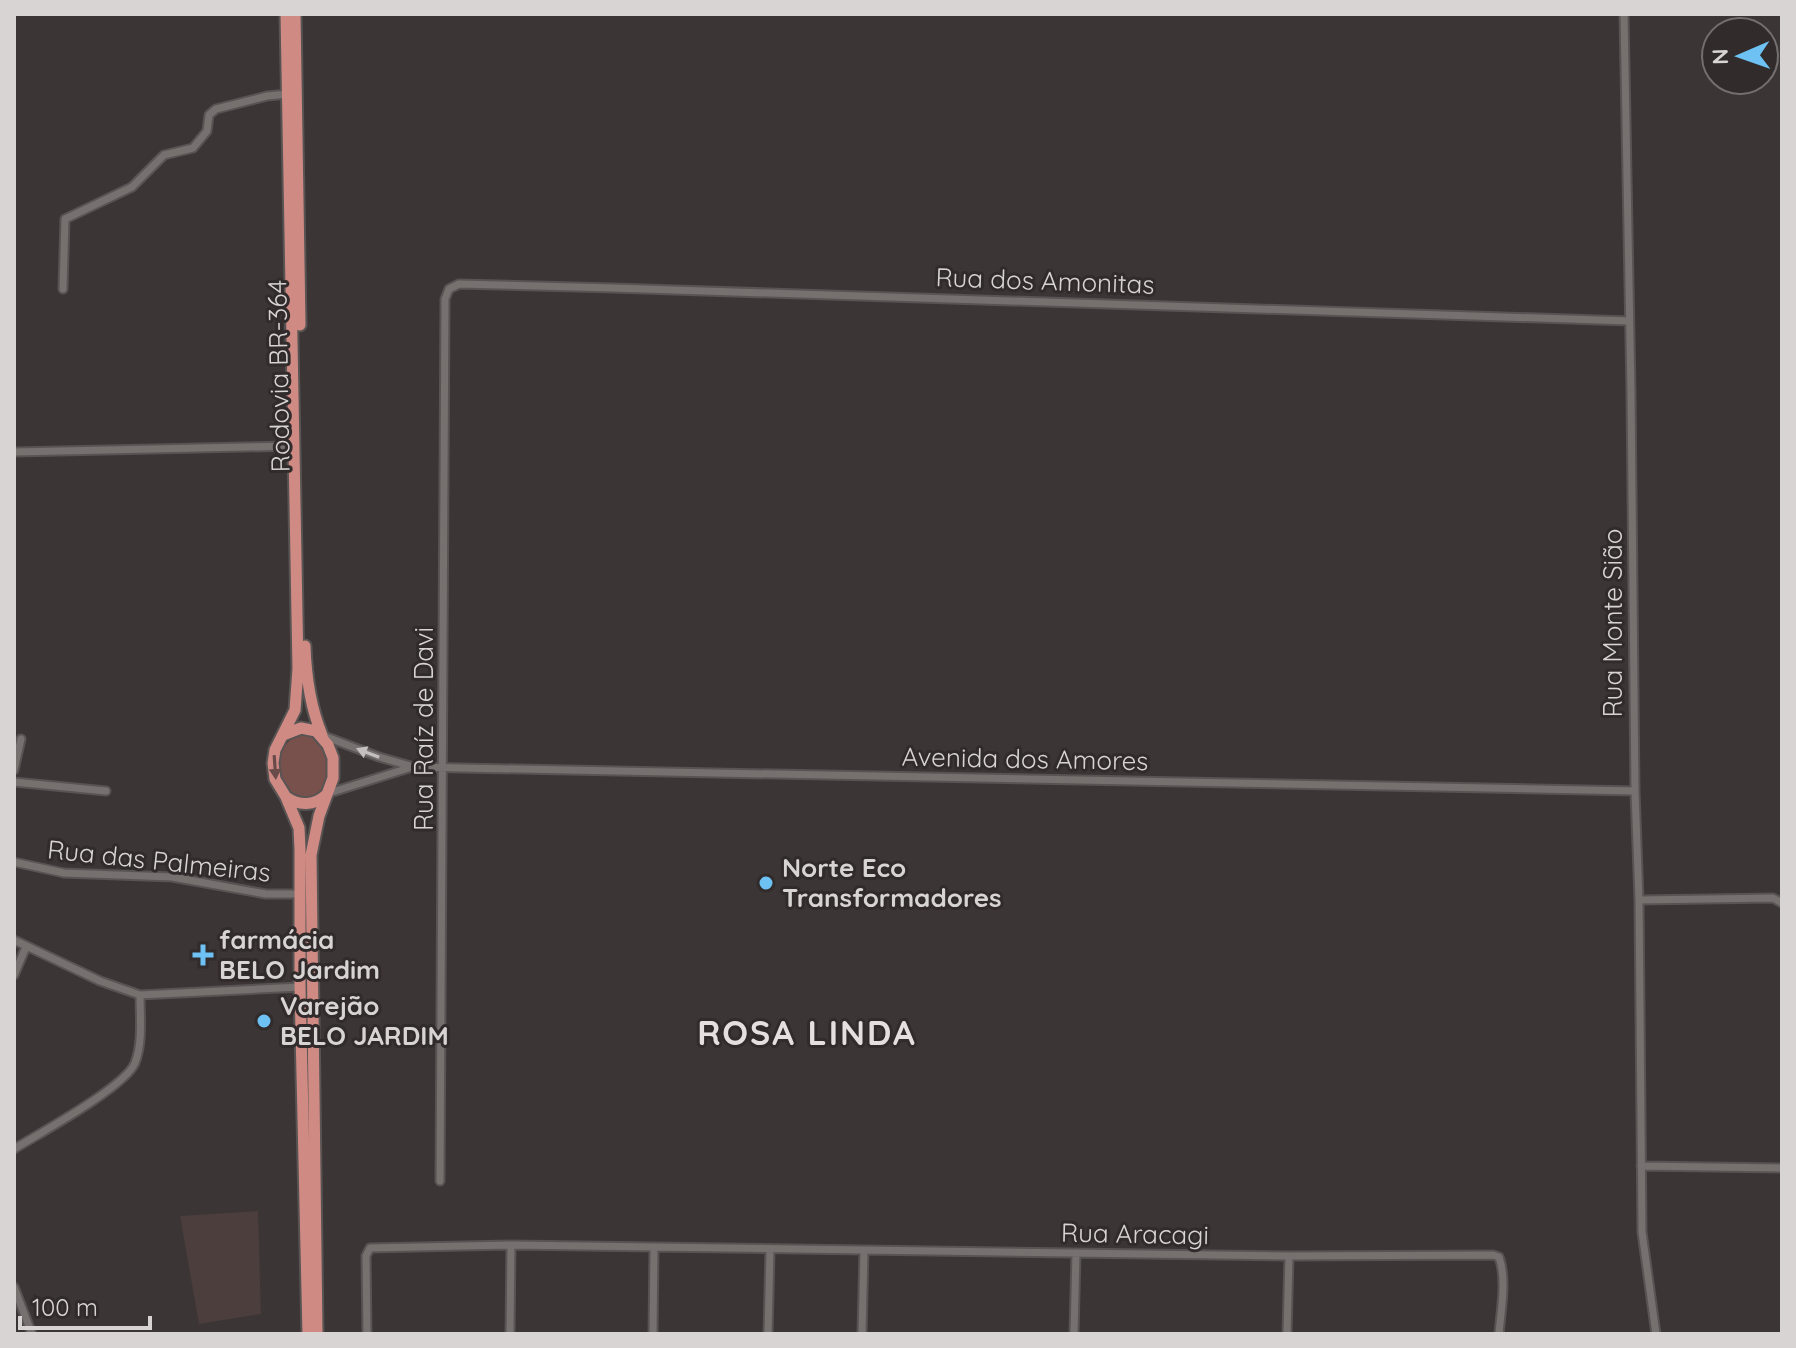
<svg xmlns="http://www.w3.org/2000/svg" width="1796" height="1348" viewBox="0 0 1796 1348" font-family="Quicksand,sans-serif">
<rect width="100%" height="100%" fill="#3b3535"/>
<path fill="#4b3e3d" d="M258,1211L261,1314L199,1324L180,1216Z"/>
<path fill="#78514d" d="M301,734C335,736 331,769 323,793C275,817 263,746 301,734Z"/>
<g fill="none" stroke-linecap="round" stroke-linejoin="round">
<defs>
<path id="minor" d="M1624,14L1631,393L1635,791L1639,900L1642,1232L1656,1334
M63,289L65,219L132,187L164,155L193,148L207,131L209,115L216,109L267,96L288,94
M14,452L295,446
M324,736L379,757L414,767L1635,791
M14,770L21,739
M14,782L106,791
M326,794L412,767
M14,862L64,873L172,877L266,894H300
M1639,900L1773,898L1782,903
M14,940L100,981L140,995L300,987
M14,975L26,947
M14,1149C40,1133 125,1087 135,1063C143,1043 140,1016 140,995
M1641,1166L1782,1168
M440,1181L445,299L449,289L459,284L614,288L1629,321
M14,1287L32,1334
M367,1334L366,1256L370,1248L511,1245L1289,1256L1493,1255L1499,1257C1507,1279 1501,1310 1499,1334
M510,1334L511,1245
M653,1334L654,1247
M768,1334L770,1250
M862,1334L864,1251
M1074,1334L1076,1253
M1287,1334L1289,1256"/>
<path id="trunk" d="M286,14L298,669L295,710L275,750L273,763L275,779L286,797L299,828L300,849V987L308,1334
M295,14L300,325
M305,646C306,678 310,706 322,735
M283,735L301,728L316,731L328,745L333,758V778L319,816L311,855L317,1334
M286,797C299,806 314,806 326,795"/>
</defs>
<use href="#minor" stroke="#585453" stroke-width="11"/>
<use href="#trunk" stroke="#585453" stroke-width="15"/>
<use href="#minor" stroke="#76706f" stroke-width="7"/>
<use href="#trunk" stroke="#d08a84" stroke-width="11"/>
</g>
<defs><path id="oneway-solid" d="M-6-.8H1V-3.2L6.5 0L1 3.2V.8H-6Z" transform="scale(2)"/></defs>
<use fill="#c4c0bf" href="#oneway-solid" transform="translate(368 753) rotate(-159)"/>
<use fill="#694c4a" href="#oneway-solid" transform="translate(275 767) rotate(86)"/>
<g fill="#6dc2f3" stroke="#312b2b" stroke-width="3">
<circle cx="766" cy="883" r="8"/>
<path d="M199 943h8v8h8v8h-8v8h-8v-8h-8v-8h8z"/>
<circle cx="264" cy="1021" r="8"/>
</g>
<g text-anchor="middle" stroke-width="6" stroke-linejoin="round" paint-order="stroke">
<g font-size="26" fill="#d7d4d3" stroke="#312b2b">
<text transform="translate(1045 281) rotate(2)" y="9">Rua dos Amonitas</text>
<text transform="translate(279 376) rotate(-91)" y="9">Rodovia BR-364</text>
<text transform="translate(1613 623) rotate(-90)" y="9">Rua Monte Sião</text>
<text transform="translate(424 729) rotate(-90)" y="9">Rua Raíz de Davi</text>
<text transform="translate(1025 759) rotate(1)" y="9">Avenida dos Amores</text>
<text transform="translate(159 861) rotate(6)" y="9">Rua das Palmeiras</text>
<text transform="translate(1135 1234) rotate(1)" y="9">Rua Aracagi</text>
</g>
<g font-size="26" font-weight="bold" fill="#d7d4d3" stroke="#312b2b" text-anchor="start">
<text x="782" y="877">Norte Eco<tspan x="782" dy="30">Transformadores</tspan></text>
<text x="219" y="949">farmácia<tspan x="219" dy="30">BELO Jardim</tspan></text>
<text x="280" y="1015">Varejão<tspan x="280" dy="30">BELO JARDIM</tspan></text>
</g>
<g font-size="34" font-weight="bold" letter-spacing="2" fill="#e6dfdf" stroke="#312b2b">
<text x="807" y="1045">ROSA LINDA</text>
</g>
</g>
<rect width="1796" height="1348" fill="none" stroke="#d7d4d3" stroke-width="32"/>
<g transform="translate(1740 56) rotate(268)"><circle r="38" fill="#312b2b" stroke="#736f6e" stroke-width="2"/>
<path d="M0-6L14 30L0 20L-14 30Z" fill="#6dc2f3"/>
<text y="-12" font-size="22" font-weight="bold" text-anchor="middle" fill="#d7d4d3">N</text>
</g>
<path d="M20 1316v12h130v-12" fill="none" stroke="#d7d4d3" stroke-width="4"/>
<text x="32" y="1316" font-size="24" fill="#d7d4d3" stroke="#312b2b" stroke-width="6" paint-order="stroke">100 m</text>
</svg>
